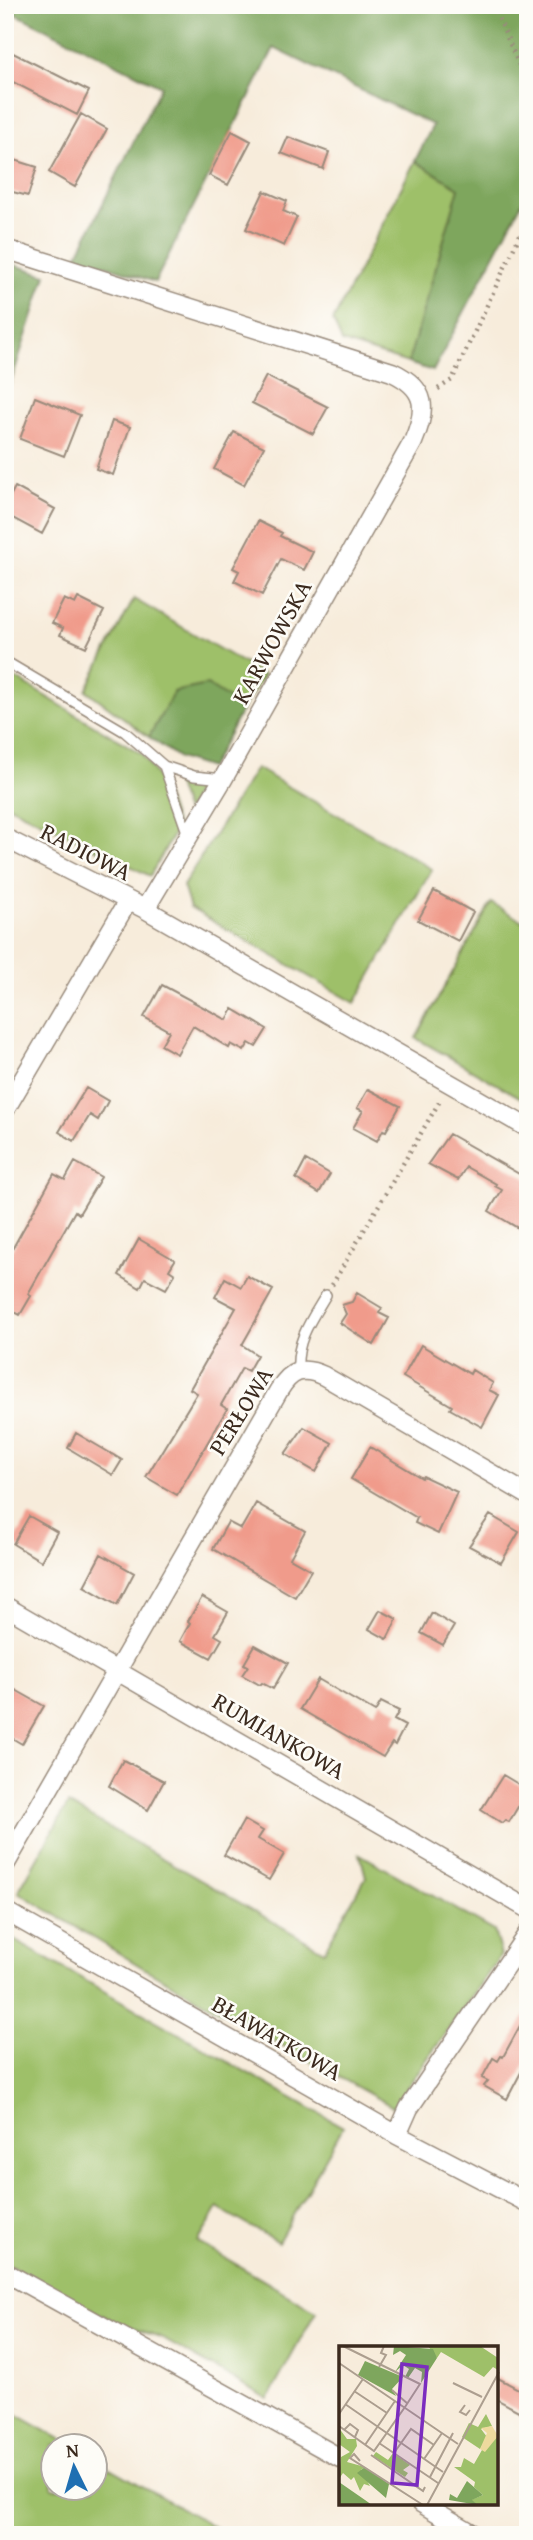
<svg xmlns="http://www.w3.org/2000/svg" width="533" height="2540" viewBox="0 0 533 2540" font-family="'Gentium Book Plus',serif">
<rect width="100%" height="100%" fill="#fdfcf7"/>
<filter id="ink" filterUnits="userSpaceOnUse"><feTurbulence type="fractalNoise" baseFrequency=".0143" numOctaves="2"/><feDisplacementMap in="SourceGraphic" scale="14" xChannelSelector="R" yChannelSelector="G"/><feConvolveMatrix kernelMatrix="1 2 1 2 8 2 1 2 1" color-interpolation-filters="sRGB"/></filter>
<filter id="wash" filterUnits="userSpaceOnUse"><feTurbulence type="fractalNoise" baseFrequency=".00686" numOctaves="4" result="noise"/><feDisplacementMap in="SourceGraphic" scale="28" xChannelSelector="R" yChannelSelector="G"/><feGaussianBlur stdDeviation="1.57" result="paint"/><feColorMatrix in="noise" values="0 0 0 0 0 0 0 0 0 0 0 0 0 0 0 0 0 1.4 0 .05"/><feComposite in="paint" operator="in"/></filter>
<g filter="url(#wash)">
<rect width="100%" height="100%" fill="#f7ecdb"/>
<path fill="#9ec069" stroke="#6c7544" stroke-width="2" d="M415,161L459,188L408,363L342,342L333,321Z
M134,599L264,675L243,708L207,685L174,692L149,737L86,690Z
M5,672L142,754L160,781L177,828L150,876L5,804Z
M256,768L432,869L355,1003L190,908L183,886Z
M174,776L200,784L186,812Z
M491,903L528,924V1102L416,1038Z
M68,1804L324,1951L366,1877L360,1854L494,1931L501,1955L393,2107L145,1969L18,1892Z
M5,1935L343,2127L278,2242L218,2208L198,2242L316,2311L268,2399L161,2338L111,2320L5,2263Z
M5,2408L71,2445L52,2446V2488H94L95,2459L228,2535H6Z"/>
<path fill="#7ea65d" stroke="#5c683e" stroke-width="2" d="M5,5H528V191L433,371L408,363L459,188L415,161L433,125L274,48L155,282L77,256L161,86L16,14L5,36Z
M5,262L46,275L5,400Z
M207,685L243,708L210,768L179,758L149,737L174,692Z"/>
<g id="blocks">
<path fill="#f09b8b" d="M5,49L89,91L77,115L5,78Z
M81,114L107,129L75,187L49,172Z
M232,131L251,141L228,185L209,175Z
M288,137L329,152L323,169L281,153Z
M5,157L37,167L28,196L5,190Z
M264,191L287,201L283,211L297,217L284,246L246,229Z
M266,376L328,407L313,434L252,403Z
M35,397L80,415L64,456L20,439Z
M112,421L130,427L113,475L96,469Z
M234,432L264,447L244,485L214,469Z
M15,487L55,509L42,534L5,514V506Z
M258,521L282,533L280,536L313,552L304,570L281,559L262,595L234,581L239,571L233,568Z
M78,598L104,611L86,647L60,635L63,628L52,623L64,599L75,604Z
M434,891L473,912L458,941L418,920Z
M162,985L227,1020L233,1009L267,1029L256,1047L249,1043L244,1051L231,1044L229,1048L193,1026L177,1054L161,1045L169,1031L144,1017Z
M86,1088L108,1101L98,1120L90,1115L74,1141L59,1132Z
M368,1089L400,1106L386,1131L383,1130L377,1141L353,1128L363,1111L357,1108Z
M449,1134L528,1179V1234L489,1211L502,1190L495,1186L496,1184L466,1167L458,1180L428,1164Z
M306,1160L330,1174L319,1193L296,1179Z
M75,1162L101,1177L79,1214L75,1211L28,1294L31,1296L20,1315L5,1307V1262L54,1174L65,1180Z
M139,1239L175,1260L169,1270L175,1274L166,1289L145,1278L140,1288L119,1275Z
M247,1276L273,1290L242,1345L257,1355L248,1371L242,1368L221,1405L227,1409L177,1495L146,1477L197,1393L190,1389L236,1308L215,1297L225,1278L241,1287Z
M357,1293L382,1308L379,1313L389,1318L374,1345L340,1323L346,1314L342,1305L352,1302Z
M421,1345L470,1374L472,1370L493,1383L489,1390L499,1395L482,1427L450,1409L452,1406L403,1377Z
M304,1427L332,1443L316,1472L285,1454Z
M76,1433L122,1460L113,1475L68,1448Z
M370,1447L422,1478L423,1476L457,1492L438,1534L415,1523L417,1518L351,1479Z
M256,1503L305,1531L290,1558L311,1570L295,1597L213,1549L228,1522L241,1529Z
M490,1515L519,1532L501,1563L469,1546Z
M29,1516L57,1532L41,1561L13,1544Z
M101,1554L134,1573L117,1605L84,1586Z
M202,1597L228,1612L215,1635L222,1639L211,1658L180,1641L190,1623L188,1621Z
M380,1610L397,1619L387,1639L369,1629Z
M432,1613L454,1626L443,1645L421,1633Z
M255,1645L288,1663L273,1689L262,1683L260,1685L242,1675L248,1666L244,1664Z
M318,1679L375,1712L381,1702L399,1711L394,1720L405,1726L395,1745L392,1743L383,1757L300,1709Z
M5,1684L44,1706L22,1744L5,1734Z
M123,1760L164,1781L148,1810L109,1786Z
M503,1775L528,1790L509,1822L505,1820L502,1823L481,1810Z
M244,1820L263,1831L258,1839L284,1854L269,1880L224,1855Z
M528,2011V2059L507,2099L484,2086L488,2081L482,2078L493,2058L498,2061L501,2056L503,2057Z
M496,2377L528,2394V2416L496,2399Z"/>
</g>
</g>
<g filter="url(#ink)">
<use href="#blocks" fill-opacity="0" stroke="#998b7c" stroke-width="2"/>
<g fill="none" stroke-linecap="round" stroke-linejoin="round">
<defs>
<path id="lane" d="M5,661L125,732L164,766L188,835
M164,766L194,776L223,779
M298,1370C296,1340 311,1320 326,1295"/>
<path id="street" d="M5,249L392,372C428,389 427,409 413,442L223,779L145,909
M5,838L145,909L528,1128
M5,1110L128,901
M5,1606L528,1909
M5,1865L279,1390C291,1370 303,1366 324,1376L528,1495
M5,1911L397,2135L528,2203
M397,2135L409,2108L528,1933
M5,2272L340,2458
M421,2503L475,2535"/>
</defs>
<use href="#lane" stroke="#998b7c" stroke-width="12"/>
<use href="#street" stroke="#998b7c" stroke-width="21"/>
<path stroke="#998b7c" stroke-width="4.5" stroke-dasharray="2 5" stroke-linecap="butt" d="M496,5L497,14L528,86
M438,389L452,380L528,218
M332,1285L441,1099"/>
<use href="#lane" stroke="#fff" stroke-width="9"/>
<use href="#street" stroke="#fff" stroke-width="18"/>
</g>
</g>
<g text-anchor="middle" stroke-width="5" stroke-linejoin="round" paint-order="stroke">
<g font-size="24" fill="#3b2a1e" stroke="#fdfcf7">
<text transform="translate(272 642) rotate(-61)" y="8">KARWOWSKA</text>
<text transform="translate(86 852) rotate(27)" y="8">RADIOWA</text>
<text transform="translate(241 1411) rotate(-58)" y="8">PERŁOWA</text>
<text transform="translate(279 1736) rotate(30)" y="8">RUMIANKOWA</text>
<text transform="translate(277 2038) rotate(30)" y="8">BŁAWATKOWA</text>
</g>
</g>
<g transform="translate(339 2346)">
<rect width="159" height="159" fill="#f7ecdb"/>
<path d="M89,0H141L159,12V24L154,21L145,31L102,6L98,12ZM147,68L153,80L142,83L148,91L141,103L123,91L130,77L139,81ZM0,82L8,93H17L18,100L8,116L26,121L22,124L31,140L25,138L21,145L15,131L12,134L4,127L0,133L2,111L11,106L0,98ZM159,90V159H139L132,154L144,149L135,141L136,136L115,121H122L125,112L135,118L143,104ZM37,106L49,114L54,107L71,119L64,124L69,127L66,131L34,110Z" fill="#9ec069"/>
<path d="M55,0L94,3L98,12L82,37L83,26L76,22L69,32L66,31L70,23L64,19L56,26L67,9L61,5L54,9ZM26,15L64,31L53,43L57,50L19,29ZM26,121L50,138L47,152L18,127ZM128,135L144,149L133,154L139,159L110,154L111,148L118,152ZM0,136L26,154L33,159H1Z" fill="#7ea65d"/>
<path d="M153,80L159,90L146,106L141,103L148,87L142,82Z" fill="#eeda9e"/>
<path fill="none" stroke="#ac9e8f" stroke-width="2" d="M4,0L81,38L66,61M0,17L119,98M40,21L47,9L42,7L45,0M114,37L143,51M53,44L69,58M15,45L48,67M6,58L104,126M126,59L121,66L127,69L131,64M0,68L24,33M0,80L35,105L66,61M5,84L11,78L19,84L16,91M40,97L99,137M26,99L56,55M55,107L72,83L95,99M32,109L84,145L86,141M85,113L103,87M21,115L15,108L11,112L84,159M91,131L114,87M88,159L160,26"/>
<path fill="#7b2cbf" fill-opacity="0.15" stroke="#7b2cbf" stroke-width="3.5" d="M63,18L88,21L78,139L53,137Z"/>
<rect width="159" height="159" fill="none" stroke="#3b2a1e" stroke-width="3.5"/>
</g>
<rect width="533" height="2540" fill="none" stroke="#fdfcf7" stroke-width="28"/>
<g transform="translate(74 2467) rotate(355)"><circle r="33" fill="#fdfcf7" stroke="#afa8a0" stroke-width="2"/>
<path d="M0-5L12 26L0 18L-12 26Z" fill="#1f6fb2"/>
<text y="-10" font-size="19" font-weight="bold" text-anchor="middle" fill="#3b2a1e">N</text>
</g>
</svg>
